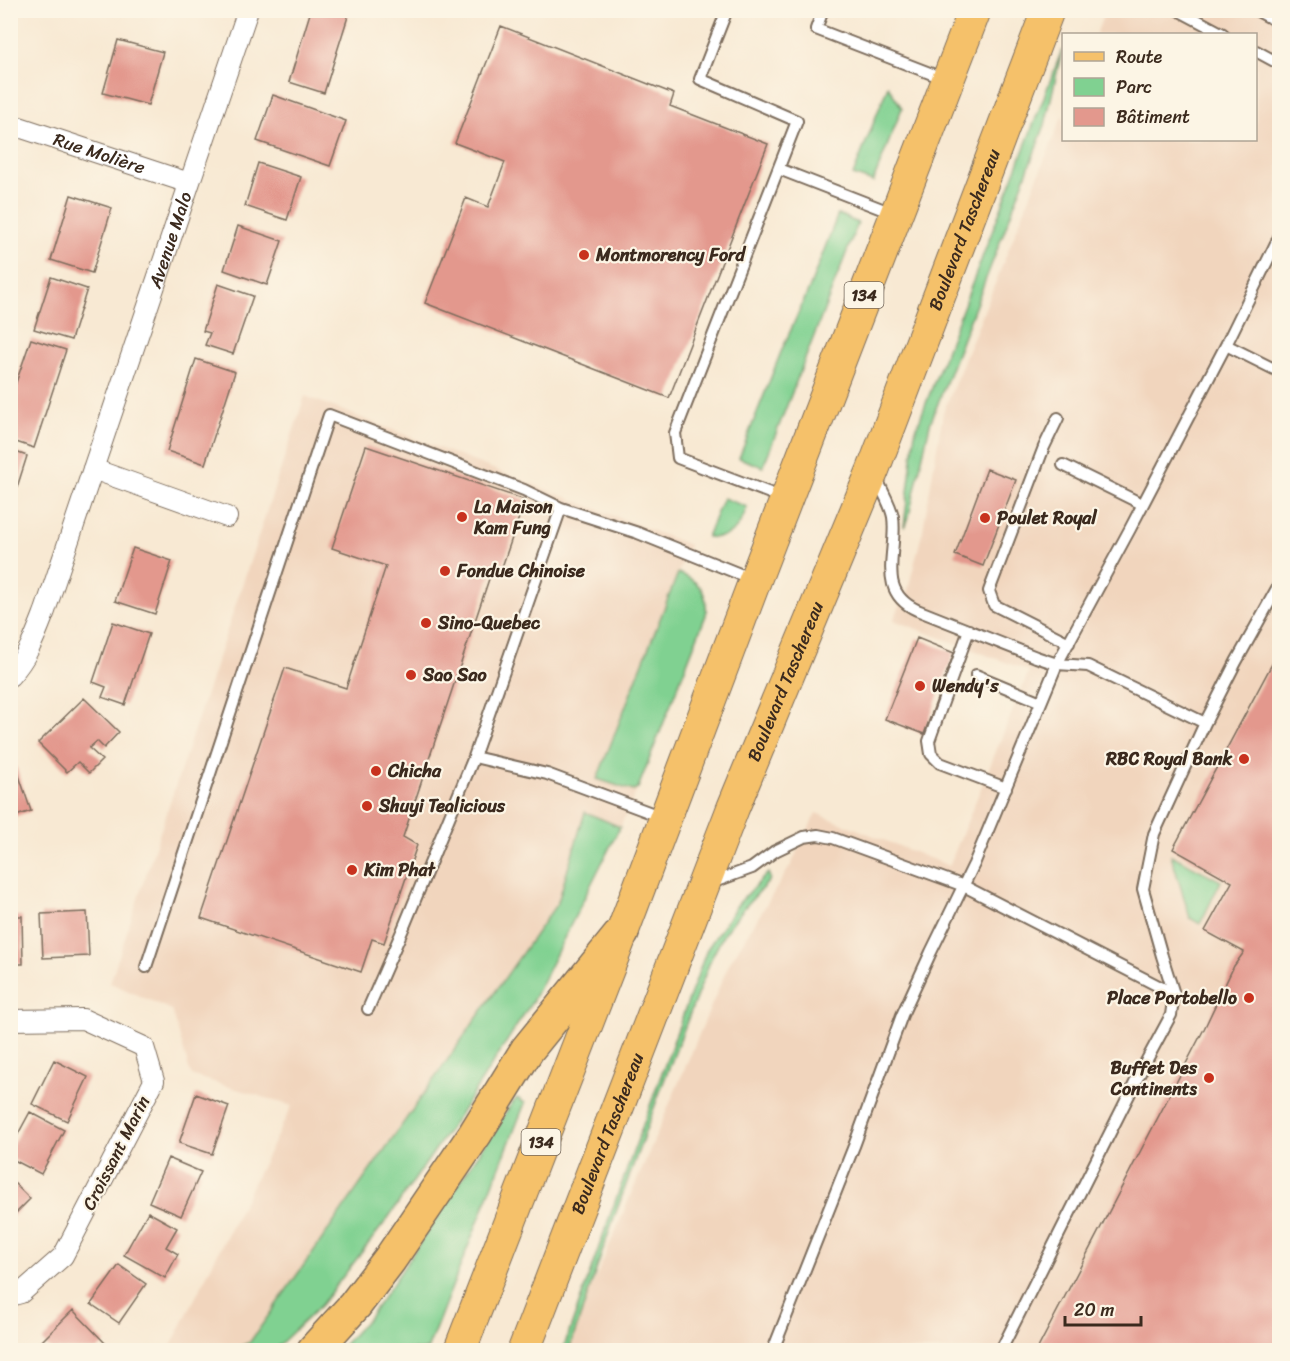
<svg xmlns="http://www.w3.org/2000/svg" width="1290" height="1361" viewBox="0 0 1290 1361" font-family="Sriracha,sans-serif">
<rect width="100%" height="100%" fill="#fcf5e5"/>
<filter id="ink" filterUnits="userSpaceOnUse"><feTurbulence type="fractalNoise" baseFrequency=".0167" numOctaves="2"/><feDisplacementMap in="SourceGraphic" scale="12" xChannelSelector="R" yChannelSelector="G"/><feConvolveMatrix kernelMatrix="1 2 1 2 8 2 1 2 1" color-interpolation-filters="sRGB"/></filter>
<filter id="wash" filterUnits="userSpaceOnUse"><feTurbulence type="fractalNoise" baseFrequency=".008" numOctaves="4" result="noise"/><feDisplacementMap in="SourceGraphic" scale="24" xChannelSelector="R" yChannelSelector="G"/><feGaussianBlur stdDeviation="1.35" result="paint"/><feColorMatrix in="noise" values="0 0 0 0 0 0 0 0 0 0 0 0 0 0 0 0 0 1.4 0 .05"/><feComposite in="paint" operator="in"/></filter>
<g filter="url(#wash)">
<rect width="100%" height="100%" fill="#f8e9d3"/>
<path fill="#f1d5bd" d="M1105,11H1279V1350H577L567,1345L729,964L791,865L816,813L949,866L1029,671L893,620L907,593L923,530L943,413L1063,114L1064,140H1256V34H1096Z
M305,396L689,545L597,778L627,790L633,791L638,788L620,827L585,812L558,902L250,1342L233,1350H169L292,1106L191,1075L172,1010L110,983Z"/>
<path fill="#80d191" stroke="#5e7e58" stroke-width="1.5" d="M1062,50L1045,125L930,424L908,520L904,527L915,432Z
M888,86L902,108L873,182L853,175Z
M838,214L858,223L763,467L739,458L781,352L809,289Z
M723,498L747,507C740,528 731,540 707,537Z
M678,573C699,581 708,591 706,615L638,788L633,791L597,779Z
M585,812L620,827L532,1002L462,1111L386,1221L321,1305L274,1350H233L250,1342L558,902Z
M1171,855L1221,881L1200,924L1190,918Z
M768,873L770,878L769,881L744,908L725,932L711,959L662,1086L612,1223L569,1350H563L607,1224L707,949L738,904Z
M517,1098L525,1103L427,1350H339L369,1317L392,1285L510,1106Z"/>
<g id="blocks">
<path fill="#e3988d" d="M311,10H350L324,93L289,82Z
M501,26L674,94L670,106L768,144L669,398L425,303L466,198L488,207L505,162L455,143Z
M118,40L163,52L148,105L103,93Z
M273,95L346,121L330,166L257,141Z
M258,163L301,177L287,220L245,206Z
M71,195L112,208L92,273L51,260Z
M238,226L282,241L267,285L224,270Z
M51,277L87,289L71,340L34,329Z
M218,284L253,296L233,354L205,345L210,333L203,331Z
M31,339L66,350L34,448L10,440V400Z
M196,359L235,372L205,464L167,451Z
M366,446L525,500L501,570L493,567L403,837L417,845L384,943L372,939L361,972L201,918L285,668L346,688L386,566L332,548Z
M10,450L27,456L13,500H10Z
M987,469L1016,480L983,566L955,555Z
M133,548L172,561L155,614L115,601Z
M113,622L149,634L125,705L102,697L106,687L93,682Z
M917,638L954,653L924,734L885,719Z
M1280,649V1350H1037L1204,1029L1234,966L1244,952L1205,931L1232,882L1173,849Z
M84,698L119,732L104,748L97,741L89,748L102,760L89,773L78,762L67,772L38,743Z
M15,764L31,811L10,818V765Z
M87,912L89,956L43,958L41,914Z
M10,916H22L23,964H10Z
M54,1060L88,1077L67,1121L32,1104Z
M196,1094L229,1106L212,1154L179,1143Z
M30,1112L64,1130L41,1174L10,1158V1149Z
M168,1158L201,1172L181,1216L149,1202Z
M10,1179L30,1199L10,1219Z
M148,1212L177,1228L166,1247L178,1254L165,1278L124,1255Z
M119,1265L146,1284L119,1323L91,1304Z
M73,1310L105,1343L97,1350H51L42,1341Z"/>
</g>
</g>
<g filter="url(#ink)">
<use href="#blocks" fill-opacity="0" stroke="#7d6d5d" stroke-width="1.5"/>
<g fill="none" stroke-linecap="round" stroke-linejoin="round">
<defs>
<path id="service" d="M727,10L700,79L797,121L675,433L678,458L783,498
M823,10L816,29L945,79
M1178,10L1223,34
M1256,10L1280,23
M1256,51L1280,64
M779,169L892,213
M1226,345L1280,372
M1058,418L1044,447L989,591L994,605L1069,643
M1063,465L1142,504
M876,477C881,489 891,505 893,517C898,551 875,591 917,610L1036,657L1057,664L1088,666L1205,723
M969,630L929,741L931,754L940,763L1006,788
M976,675L1041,702
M662,817L547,774L474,757L561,508L638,533L752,579
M711,883L752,868L775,851L804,837L818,835L833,838L964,886L1174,994
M146,967L329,415L524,490L561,508
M368,1009L403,929L474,757
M773,1350L854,1146L902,1015L931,952L974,864L1057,664L1130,529L1226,345L1280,235
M1001,1350L1143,1067L1171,1015L1174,994L1162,956L1143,889L1154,834L1205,723L1236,662L1280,583"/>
<g id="minor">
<path id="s1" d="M10,124L189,183"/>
<path d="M93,469L227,517"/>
<path id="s2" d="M10,676C28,657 36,634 45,611L248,10"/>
<path d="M10,1020L83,1019L144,1047L154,1081L63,1256L21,1293L10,1296"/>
</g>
<g id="primary">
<path d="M460,1350L622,933L755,580L975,10"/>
<path id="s3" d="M524,1350L733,808L873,470L1048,10"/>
</g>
<path id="motorway" d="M314,1350L355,1305L390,1259L475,1134L527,1050L622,933"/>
</defs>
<use href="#service" stroke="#7d6d5d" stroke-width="14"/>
<use href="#minor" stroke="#7d6d5d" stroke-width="22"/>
<use href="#primary" stroke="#7d6d5d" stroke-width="34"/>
<use href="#motorway" stroke="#7d6d5d" stroke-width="36"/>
<use href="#service" stroke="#fff" stroke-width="10"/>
<use href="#minor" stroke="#fff" stroke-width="20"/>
<use href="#primary" stroke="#f5c16b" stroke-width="32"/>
<use href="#motorway" stroke="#f5c16b" stroke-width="33"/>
</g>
</g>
<g fill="#c8321e" stroke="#fcf5e5" stroke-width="2">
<circle cx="584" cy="255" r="6"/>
<circle cx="462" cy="517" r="6"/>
<circle cx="985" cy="518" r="6"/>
<circle cx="445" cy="571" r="6"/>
<circle cx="426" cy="623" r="6"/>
<circle cx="411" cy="675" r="6"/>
<circle cx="920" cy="686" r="6"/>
<circle cx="1244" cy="759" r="6"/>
<circle cx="376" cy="771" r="6"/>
<circle cx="367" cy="806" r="6"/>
<circle cx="352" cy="870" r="6"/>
<circle cx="1249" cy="998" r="6"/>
<circle cx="1209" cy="1078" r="6"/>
</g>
<g text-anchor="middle" stroke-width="4.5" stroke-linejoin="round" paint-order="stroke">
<g fill="#fcf5e5" stroke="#75675a" stroke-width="1.5">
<rect x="844.5" y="282" width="39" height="26" rx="4.5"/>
<rect x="521.5" y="1129" width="39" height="26" rx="4.5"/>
</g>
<g font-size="16" font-weight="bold" fill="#3b2a1e">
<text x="864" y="301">134</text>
<text x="541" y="1148">134</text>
</g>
<g font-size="18" fill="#3b2a1e" stroke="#fcf5e5">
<text dy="6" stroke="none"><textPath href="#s1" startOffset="94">Rue Molière</textPath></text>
<text dy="6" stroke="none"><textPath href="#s3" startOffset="1204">Boulevard Taschereau</textPath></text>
<text dy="6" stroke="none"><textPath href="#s2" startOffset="466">Avenue Malo</textPath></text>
<text dy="6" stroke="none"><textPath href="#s3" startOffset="718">Boulevard Taschereau</textPath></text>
<text dy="6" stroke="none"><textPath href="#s3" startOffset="232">Boulevard Taschereau</textPath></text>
<text transform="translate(116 1153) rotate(-63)" y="6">Croissant Marin</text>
</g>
<g font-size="18" font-weight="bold" fill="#3b2a1e" stroke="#fcf5e5" text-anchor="start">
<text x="596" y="261">Montmorency Ford</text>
<text x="474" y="513">La Maison<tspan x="474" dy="21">Kam Fung</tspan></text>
<text x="997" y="524">Poulet Royal</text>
<text x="457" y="577">Fondue Chinoise</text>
<text x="438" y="629">Sino-Quebec</text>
<text x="423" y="681">Sao Sao</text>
<text x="932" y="692">Wendy's</text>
<text x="1232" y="765" text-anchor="end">RBC Royal Bank</text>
<text x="388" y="777">Chicha</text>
<text x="379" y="812">Shuyi Tealicious</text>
<text x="364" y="876">Kim Phat</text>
<text x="1237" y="1004" text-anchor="end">Place Portobello</text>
<text x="1197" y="1074" text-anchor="end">Buffet Des<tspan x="1197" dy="21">Continents</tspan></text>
</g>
</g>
<rect width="1290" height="1361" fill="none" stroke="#fcf5e5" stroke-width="36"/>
<rect x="1062" y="33" width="195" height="108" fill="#fcf5e5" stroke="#afa495" stroke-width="1.5"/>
<rect x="1074" y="52" width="30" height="9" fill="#f5c16b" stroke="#afa495" stroke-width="1.5"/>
<text x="1116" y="63" font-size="18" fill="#3b2a1e">Route</text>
<rect x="1074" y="78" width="30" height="18" fill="#80d191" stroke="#afa495" stroke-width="1.5"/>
<text x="1116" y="93" font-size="18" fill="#3b2a1e">Parc</text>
<rect x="1074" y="108" width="30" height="18" fill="#e3988d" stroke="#afa495" stroke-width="1.5"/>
<text x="1116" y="123" font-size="18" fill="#3b2a1e">Bâtiment</text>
<path d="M1065 1316v9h76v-9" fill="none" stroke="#3b2a1e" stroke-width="3"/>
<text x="1074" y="1316" font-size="18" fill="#3b2a1e" stroke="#fcf5e5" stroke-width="4.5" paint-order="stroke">20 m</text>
</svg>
